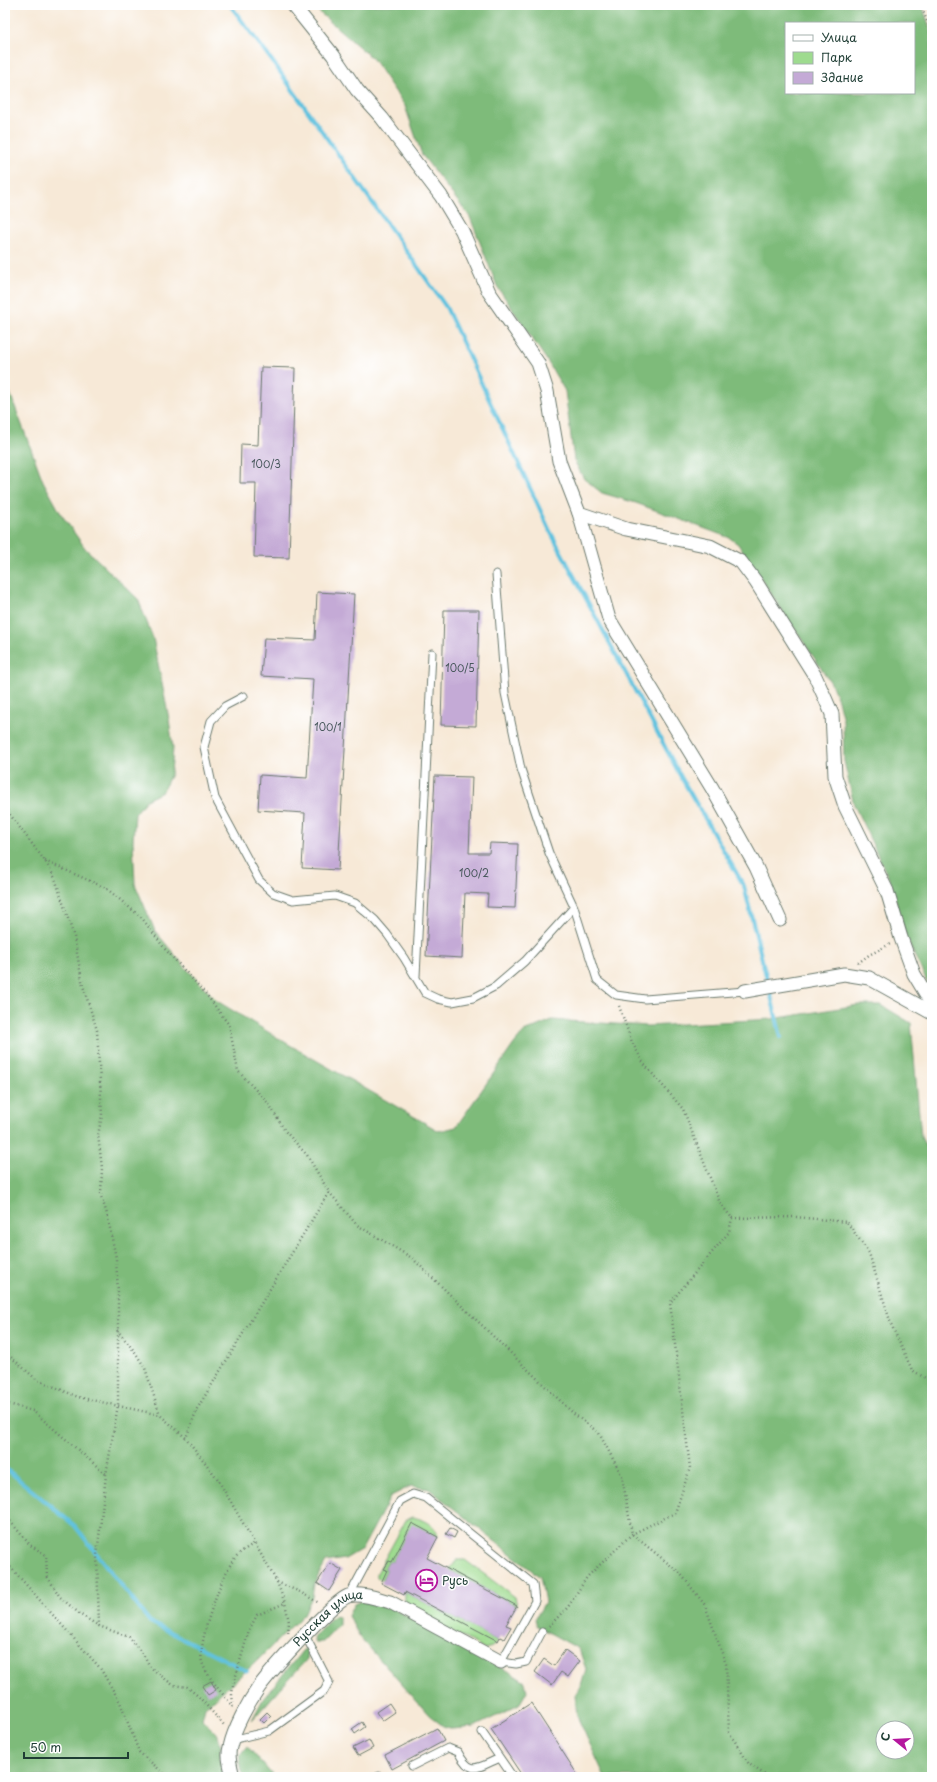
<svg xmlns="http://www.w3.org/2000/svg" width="937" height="1782" viewBox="0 0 937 1782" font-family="'Playpen Sans',sans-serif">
<rect width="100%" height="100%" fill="#fff"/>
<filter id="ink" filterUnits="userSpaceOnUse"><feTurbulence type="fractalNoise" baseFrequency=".025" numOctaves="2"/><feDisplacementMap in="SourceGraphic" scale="8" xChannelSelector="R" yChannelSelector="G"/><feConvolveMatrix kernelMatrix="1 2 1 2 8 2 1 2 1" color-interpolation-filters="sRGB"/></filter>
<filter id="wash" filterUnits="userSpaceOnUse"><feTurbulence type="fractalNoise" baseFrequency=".012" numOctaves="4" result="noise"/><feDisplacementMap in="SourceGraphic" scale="16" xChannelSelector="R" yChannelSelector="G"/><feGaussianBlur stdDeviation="0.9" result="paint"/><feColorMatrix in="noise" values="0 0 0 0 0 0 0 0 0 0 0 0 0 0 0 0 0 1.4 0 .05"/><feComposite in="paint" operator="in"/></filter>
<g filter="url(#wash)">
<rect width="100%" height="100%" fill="#f7e9d7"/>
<path fill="#9edb8f" stroke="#5e8c62" d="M413,1517C425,1520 436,1524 438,1537L412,1524L392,1562L388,1561L384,1569L387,1570L382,1580L377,1577V1573L406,1520Z
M457,1560H465L515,1597L517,1606L449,1570Z
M405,1592L498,1641L492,1647L485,1649L408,1608L405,1601Z"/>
<path fill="#7ebb7a" stroke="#4e7c57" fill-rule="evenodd" d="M311,5H922L932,34V989L928,984L906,937L891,883L854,805L844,761L843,720L838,700L831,683L738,544L730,538L636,503L602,493L584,479L574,460L565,391L546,359L497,286L470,217L422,155L405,106L373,59ZM786,23H914V93H786Z
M5,380L43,481L61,514L85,548L138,599L153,638L169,719L173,748L171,774L162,792L146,800L135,814L133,841L135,884L155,931L186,968L217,1001L288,1044L439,1131L456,1127L514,1044L524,1032L552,1020L648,1026L772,1019L858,1005H881L911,1023L921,1137L932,1159V1777H605L577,1716L575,1695L582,1683L586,1669L579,1649L537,1626L535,1619L545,1602L540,1577L429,1489L411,1486L391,1496L362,1549L345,1559L326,1562L314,1584L312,1597L304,1614L255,1663L205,1707L202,1719L216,1733L221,1746L220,1760L224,1777H5ZM883,1728H907V1752H883Z
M361,1601L392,1608L511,1673L525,1682L527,1691L519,1705L474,1727L452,1729L443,1726L429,1715L360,1637L348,1616L354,1604Z
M333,1616L339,1617V1625L323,1642H315L313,1638Z
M306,1649L308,1650L307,1659L252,1720L263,1699L303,1650Z
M247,1746L274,1777H246L242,1772L239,1756Z"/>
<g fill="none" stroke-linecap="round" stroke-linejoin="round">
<path stroke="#61c2df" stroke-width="4" d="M230,5L273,62L446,307L550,531L681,777L744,886L781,1037
M5,1468L75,1526L150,1622L247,1671"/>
</g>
<g id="blocks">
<path fill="#c4aad6" d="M261,367L295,368L289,558L254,557L256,483H240L241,444L258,445Z
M317,592L354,594L338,870L302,868L305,813L258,810L260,775L307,778L313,679L261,676L264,638L315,640Z
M444,610H479L476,726L441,725Z
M435,776L472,777L469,853H489L490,843L518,844L515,908L487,907L488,894L465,893L462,958L426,956Z
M412,1523L438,1537L427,1558L517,1606L506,1625L511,1627L504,1639L500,1637L498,1641L405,1592L404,1595L381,1583L387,1570L384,1569L389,1561L392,1562Z
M450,1528L457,1532L454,1538L446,1534Z
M330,1563L342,1570L329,1591L317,1583Z
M565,1650L580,1661L568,1677L561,1672L552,1685L535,1672L544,1659L554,1666Z
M211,1681L216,1690L208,1695L202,1686Z
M389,1703L395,1712L382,1721L376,1712Z
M531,1703L579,1777H523L491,1729Z
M267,1712L271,1716L264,1723L260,1719Z
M362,1722L365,1727L355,1734L352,1729Z
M437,1728L444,1741L392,1769L385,1755Z
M369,1740L373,1748L358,1756L353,1748Z"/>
</g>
</g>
<g filter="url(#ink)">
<use href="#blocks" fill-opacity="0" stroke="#6b796d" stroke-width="1"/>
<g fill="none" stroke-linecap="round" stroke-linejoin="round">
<defs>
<path id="service" d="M496,574L505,693L521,769L549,853L574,907L597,980L616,995L645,999L745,991
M244,696L225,706L211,721L204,747L215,798L259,880L273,893L293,900L335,896L355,903L375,920L387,934L404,958L425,993L438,999L452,1002L473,998L496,986L525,961L574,907
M416,976L432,653
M349,1596L400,1501L413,1494L426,1498L533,1584L535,1601L501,1662L516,1664L526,1662L542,1632
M482,1732L513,1777
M232,1740L269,1731L324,1691L329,1682L305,1635
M412,1766L448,1748L458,1752C471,1777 478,1767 500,1758
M377,1777L379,1776"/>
<g id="minor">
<path d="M293,5L333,55L357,90L382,118L441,196L462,231L489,292L538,363L547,391L559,461L579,513L609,619L712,788L756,867L780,920"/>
<path d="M579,513L626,529L710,546L741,562L756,582L815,676L825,698L832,714L835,776L845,806L887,891L901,938L914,974L932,1004"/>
<path d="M745,991L844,974L869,978L932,1013"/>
<path id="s1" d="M233,1777C231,1767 227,1757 230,1747C234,1728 248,1703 259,1687C271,1671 332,1602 348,1596C360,1592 379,1599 390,1602L501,1662"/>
</g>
</defs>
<use href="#service" stroke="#6b796d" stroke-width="9"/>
<use href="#minor" stroke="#6b796d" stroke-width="15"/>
<path stroke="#6b796d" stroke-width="2.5" stroke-dasharray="1 3" stroke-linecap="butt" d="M921,5L932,35
M5,808L45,861L55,878L74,937L83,986L97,1030L102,1115L98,1135L102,1168L101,1196L107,1214L116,1258L118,1293V1405L106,1475L97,1555L99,1626
M45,861L106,888L142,918L165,949L206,994L229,1025L238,1071L269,1104L285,1131L307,1155L329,1192L197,1409L186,1438
M858,963L869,955L890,944
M619,1006L632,1042L644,1064L683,1109L720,1203L732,1218
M329,1192L357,1225L412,1258L574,1414L599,1433L622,1476L632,1534L680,1573L705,1605L726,1664L729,1732L749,1764L768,1777
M732,1218L796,1217L847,1222L869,1253L891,1324L912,1370L932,1382
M117,1330L135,1352L145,1368L160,1415
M5,1352L36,1379L78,1397L160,1415L186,1438L217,1478L277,1582L285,1603L289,1622L288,1634
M5,1403L33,1411L106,1474
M5,1515L30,1545L46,1555L47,1576L60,1597L81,1615L99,1626L129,1637L145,1657L150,1667L173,1685L187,1687L198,1696L224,1725
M5,1561L100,1668L120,1702L139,1752L168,1777
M277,1582L300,1592L319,1603
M549,1626L568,1607L587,1577L632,1534L675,1513L690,1468L670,1303L729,1232L732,1218
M233,1703L232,1695L233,1686L249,1630L257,1615L285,1603
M233,1707C223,1694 207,1677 202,1662C197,1643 222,1573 235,1558C239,1552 248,1548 254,1543"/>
<use href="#service" stroke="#fff" stroke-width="7"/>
<use href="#minor" stroke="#fff" stroke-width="13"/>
</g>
</g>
<defs>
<symbol id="hotel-ring" viewBox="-11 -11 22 22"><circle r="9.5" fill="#fff" stroke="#b5179e" stroke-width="1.5"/><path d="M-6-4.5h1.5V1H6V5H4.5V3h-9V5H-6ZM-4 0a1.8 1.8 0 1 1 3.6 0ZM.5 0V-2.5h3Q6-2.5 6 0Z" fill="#b5179e"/></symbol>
</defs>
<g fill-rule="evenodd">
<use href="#hotel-ring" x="414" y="1568" width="25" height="25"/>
</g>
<g text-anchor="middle" stroke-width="3" stroke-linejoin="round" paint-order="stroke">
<g font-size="10" fill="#48585c">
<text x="266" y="468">100/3</text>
<text x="460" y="672">100/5</text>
<text x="328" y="731">100/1</text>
<text x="474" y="877">100/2</text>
</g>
<g font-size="12" fill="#1f3d34" stroke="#fff" text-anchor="start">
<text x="442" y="1585">Русь</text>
</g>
<g font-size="12" fill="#1f3d34" stroke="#fff">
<text dy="4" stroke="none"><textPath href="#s1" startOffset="197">Русская улица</textPath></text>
</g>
</g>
<rect width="937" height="1782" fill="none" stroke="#fff" stroke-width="20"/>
<rect x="785" y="22" width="130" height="72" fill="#ffffff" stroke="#a5b1ae"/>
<rect x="793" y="35" width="20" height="6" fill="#ffffff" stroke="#a5b1ae"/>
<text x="821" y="42" font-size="12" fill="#1f3d34">Улица</text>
<rect x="793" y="52" width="20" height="12" fill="#9edb8f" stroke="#a5b1ae"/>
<text x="821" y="62" font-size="12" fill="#1f3d34">Парк</text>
<rect x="793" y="72" width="20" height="12" fill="#c4aad6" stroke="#a5b1ae"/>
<text x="821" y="82" font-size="12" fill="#1f3d34">Здание</text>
<g transform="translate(895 1740) rotate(288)"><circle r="19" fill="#ffffff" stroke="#a5b1ae"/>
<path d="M0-3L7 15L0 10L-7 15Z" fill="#b5179e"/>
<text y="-6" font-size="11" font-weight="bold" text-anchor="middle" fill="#1f3d34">С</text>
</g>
<path d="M24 1752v6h104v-6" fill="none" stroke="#1f3d34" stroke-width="2"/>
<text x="30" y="1752" font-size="12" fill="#1f3d34" stroke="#ffffff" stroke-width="3" paint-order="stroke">50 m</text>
</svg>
